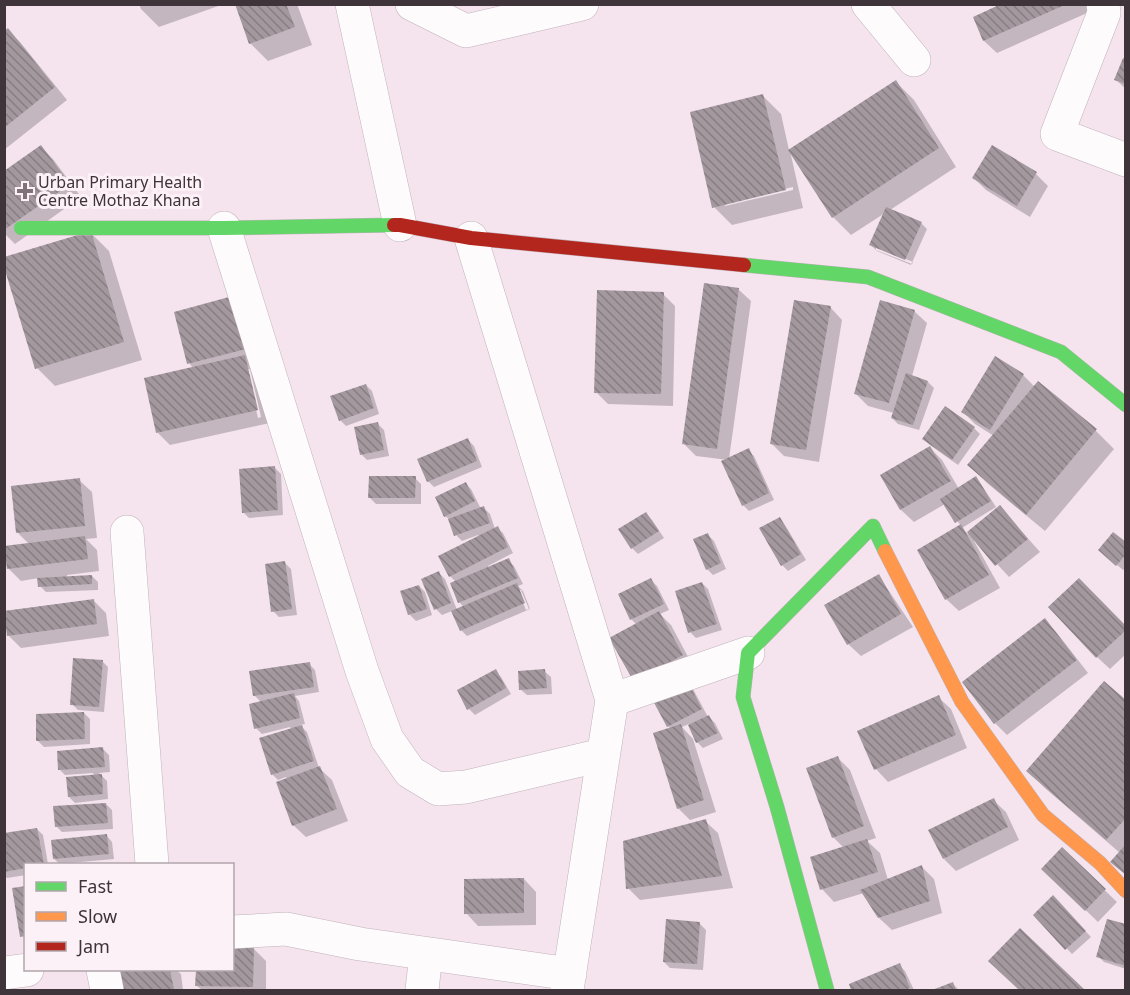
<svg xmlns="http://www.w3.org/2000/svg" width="1130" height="995" viewBox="0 0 1130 995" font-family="'Noto Sans',sans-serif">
<defs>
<pattern id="building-back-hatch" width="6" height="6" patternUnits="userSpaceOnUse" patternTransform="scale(1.5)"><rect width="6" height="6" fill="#a4989f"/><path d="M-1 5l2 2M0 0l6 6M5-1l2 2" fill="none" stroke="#877d83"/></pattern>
</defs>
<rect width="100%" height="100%" fill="#f5e4ee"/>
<path fill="#0003" fill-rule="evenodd" d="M139,4H224L159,27L141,9Z
M237,4H297L312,45L268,61L250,43Z
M1005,4H1094L1096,9L997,53L984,41L975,18Z
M8,30L20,42L67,100L4,150V33Z
M1126,61V89L1116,80Z
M896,82L914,100L956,167L890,210L921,223L927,229L911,265L877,251L871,245L885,213L851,235L833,217L790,151L803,208L732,225L714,207L763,96L781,114L789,150ZM793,187V190L725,206V203ZM876,247L913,262L912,264L876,250Z
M41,147L53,159L81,197L15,244L4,233V172Z
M1036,174L1048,186L1030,217L986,190L974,178Z
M91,233L109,251L142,360L55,386L37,368Z
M738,289L751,301L729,459L748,450L754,456L774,500L749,511L743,505L728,460L696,456L684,444Z
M663,294L675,306L673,406L608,404L596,392Z
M240,296L270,423L170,445L157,432L193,368L189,363ZM247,369H250L261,417L258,418Z
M830,307L842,320L819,462L784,456L772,444Z
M914,311L927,323L912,376L928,382L934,388L919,430L898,424L892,418L894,413L868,406L855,393Z
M1023,375L1035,387L1096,431L1114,449L1045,531L987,483L969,465L994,436L975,424L963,412Z
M366,385L372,391L379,414L346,426L340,420Z
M378,424L384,430L389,456L367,460L361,454Z
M974,428L980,434L958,465L930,445L924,439Z
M468,440L474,446L482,467L434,487L428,481Z
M930,448L942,460L959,489L975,478L981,484L996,507L962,528L968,534L1000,507L1040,552L1009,577L975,540L974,541L1000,588L959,611L946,599L961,526L945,504L914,522L901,510L882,476Z
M275,468L281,474L283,515L249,518L243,512Z
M415,478L421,484V504H376L370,498Z
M79,480L92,492L97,538L86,539L97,550L99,571L67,575V578L92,576L98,582V590L46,592L40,586L39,578L21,581L8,568L29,544L18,533Z
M465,483L471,489L481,509L484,508L490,514L495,529L497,528L503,533L513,553L488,566L489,568L508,560L514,566L523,584L518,586L523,591L530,609L467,636L461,630L452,611L442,615L436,609L439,573L445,579L457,610L464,607L459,602L456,582L450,576L479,537L478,535L462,541L456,535L451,521L445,516ZM518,590H521L529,609L526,610Z
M646,514L652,520L664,538L638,554L632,548Z
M779,519L785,525L806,560L788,571L782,565Z
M708,535L714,541L726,569L713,575L707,569Z
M1126,544V567L1123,570L1106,556Z
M285,563L291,569L297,615L279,617L273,611Z
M879,576L913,627L861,656L848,644Z
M651,580L657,586L669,610L660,614L671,625L694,668L647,694L637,625L631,619Z
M702,583L708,589L722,630L696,638L690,632Z
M419,586L425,592L432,615L416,621L410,615L402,592Z
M93,600L106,613L109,636L21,648L8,635Z
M1045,620L1057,633L1088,673L1007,735L995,723Z
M1126,628V654L1110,669L1097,657Z
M102,661L108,667L104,712L78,710L72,704Z
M309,664L315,670L319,692L295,696L299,701L305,724L300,725L307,732L319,768L332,780L348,821L306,837L293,825L286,777L278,780L272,774L291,730L290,727L262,734L256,728L261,702L254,695Z
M495,671L501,677L511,694L475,715L469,709Z
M544,671L551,677L552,694L527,695L520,689Z
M692,687L708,717H709L715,723L723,739L703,748L697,742L689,724L682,727L693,739L716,812L690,820L678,808L671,729L668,726Z
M938,697L951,709L967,748L888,782L876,769Z
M1126,702V875L1120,853L1046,789L1028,771Z
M84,713L90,719V744L44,747L38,741Z
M103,749L109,755L110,772L99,773L107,781L108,799L75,803L69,797L94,776L93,773L65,775L59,769Z
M838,758L850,770L876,838L867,841L880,853L888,880L922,867L934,879L942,913L892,930L879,918L864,893L834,902L822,889L844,848L833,837Z
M993,800L1006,812L1019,840L956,871L944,859Z
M106,804L112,810L113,829L62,832L56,826Z
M705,821L718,833L733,888L640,900L628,888Z
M37,829L43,835L48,864H26V875L7,878L4,875V835Z
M106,835L112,842L114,859L60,864L54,859Z
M1062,849L1117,902L1098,922L1043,869Z
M524,879L536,892V925L478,926L466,913Z
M1053,897L1091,937L1072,954L1035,915Z
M700,924L706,930L703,970L670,968L664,962Z
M1126,926V969L1104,962L1098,956Z
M1020,930L1083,990H1021L1003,973Z
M254,949L266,961V990H202L197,986V970H232Z
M899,965L905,971L914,990H853L851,985Z
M120,970H176L181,974L183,990H94Z
M953,984L959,990H935Z"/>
<path fill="url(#building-back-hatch)" d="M235,4H286L295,27L249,44Z
M1001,4H1067L983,41L973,17Z
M8,28L55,87L4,128V31Z
M1123,58L1126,59V84L1114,80Z
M896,80L939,148L832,218L788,150Z
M763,94L786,190L712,208L690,112Z
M41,145L70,184L4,230V171Z
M992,145L1037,172L1017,206L972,178Z
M886,207L922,222L905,260L869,245Z
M91,231L124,342L35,369L4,267V257Z
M704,283L739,288L717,449L682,444Z
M597,290L664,292L661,394L594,393Z
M240,294L254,347L187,364L174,312Z
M794,300L831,306L806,450L770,444Z
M880,300L915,310L889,403L854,394Z
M245,355L258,410L156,433L144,378Z
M995,356L1024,374L990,430L961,412Z
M906,373L928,381L913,425L891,418Z
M1038,381L1097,429L1026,515L967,465Z
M366,384L374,408L339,421L330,396Z
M945,406L975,427L952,460L922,439Z
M378,422L384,450L360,455L354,427Z
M468,438L477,461L427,482L417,459Z
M930,446L951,481L900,510L880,475Z
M749,448L769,493L742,506L721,461Z
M275,466L278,510L242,513L239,469Z
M369,476H416L415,498H368Z
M976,476L991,501L955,523L940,499Z
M80,478L85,526L16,533L11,486Z
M466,482L475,501L444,517L435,497Z
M1000,505L1028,539L995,566L967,532Z
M484,506L490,523L454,536L448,519Z
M646,512L659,531L631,549L618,529Z
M780,517L801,554L781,566L759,528Z
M961,524L989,575L945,600L917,550Z
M498,526L508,547L449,577L438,556Z
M1113,532L1126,542V554L1116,566L1098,550Z
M708,533L721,563L706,570L693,539Z
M85,536L88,559L7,569L4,546Z
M509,558L518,578L458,603L450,583Z
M285,561L292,609L271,612L265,564Z
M439,571L451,603L434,610L421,579Z
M879,574L901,614L847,645L824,605Z
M92,575V584L38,587L37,578Z
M651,578L664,604L630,620L618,594Z
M1079,578L1126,626V630L1096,658L1048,607Z
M702,582L717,624L688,633L675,591Z
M517,583L525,603L460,631L451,611Z
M419,585L427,609L408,615L400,591Z
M94,599L97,624L7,636L4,611Z
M659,611L683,655L634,682L609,638Z
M1045,618L1077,660L994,724L962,682Z
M73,658L103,660L99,707L70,705Z
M310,662L314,687L253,696L249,671Z
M496,669L506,688L467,710L457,690Z
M545,669L547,688L519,690L518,671Z
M687,680L702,709L667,727L651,697Z
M1104,681L1126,700V818L1106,840L1026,771Z
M294,693L300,718L254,729L249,704Z
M939,695L956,735L874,770L857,731Z
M84,712L85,739L36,741V714Z
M709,715L718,733L696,743L688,725Z
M681,724L704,800L677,809L653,733Z
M302,725L314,761L271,775L259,738Z
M103,747L105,767L58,770L57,751Z
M838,756L864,826L832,838L806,768Z
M320,766L337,809L292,826L276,782Z
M102,774L103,794L68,797L66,777Z
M994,798L1008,827L943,859L928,830Z
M106,803L108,823L55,827L53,806Z
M706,819L722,876L626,889L623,841Z
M37,828L44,864H26V868L4,872V833Z
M107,834L109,854L53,859L51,840Z
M867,839L878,872L820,890L810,857Z
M1126,844V875L1110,862Z
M1062,847L1106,889L1085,911L1041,869Z
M922,865L930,901L878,918L860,890Z
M524,878V913L464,914V879Z
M26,886V936L20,937L12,888Z
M1053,895L1086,931L1065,950L1033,915Z
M666,919L700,922L697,964L663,962Z
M1107,919L1126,924V966L1096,957Z
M1020,928L1085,990H1019L988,961Z
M232,947H254L253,987L195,986L196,970H232Z
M900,963L910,988L904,990H851L849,984Z
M110,970H170L174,989L165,990H93Z
M953,982L956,990H932Z"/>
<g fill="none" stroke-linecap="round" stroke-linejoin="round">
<defs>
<path id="street" d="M352,4L400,225
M412,4L466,31L582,4
M868,4L914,60
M1103,4L1104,13L1057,134L1126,160
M224,228L362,671L387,739L410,772L438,789L466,787L602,755
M471,238L612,700L567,990
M127,532L152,864
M612,700L748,653
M232,932L286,929L360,944L570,974
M103,970L107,990
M4,973L27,970
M422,990L426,954"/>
<path id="fast" d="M21,228H224L394,225
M744,265L868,277L1061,352L1126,405
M827,990L777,807L743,697L748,653L873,526L885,551"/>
<path id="slow" d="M885,551L962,702L1043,815L1100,863L1126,891"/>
<path id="jam" d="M394,225H400L471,238L744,265"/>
</defs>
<use href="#street" stroke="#bfb2b9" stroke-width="34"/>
<use href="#fast" stroke="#bfb2b9" stroke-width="15"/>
<use href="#slow" stroke="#bfb2b9" stroke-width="15"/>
<use href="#jam" stroke="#bfb2b9" stroke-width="15"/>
<use href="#street" stroke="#fefbfc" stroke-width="33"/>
<use href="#fast" stroke="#63d668" stroke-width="14"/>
<use href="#slow" stroke="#ff974d" stroke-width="14"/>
<use href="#jam" stroke="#b3261e" stroke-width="14"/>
</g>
<path fill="#7f7279" stroke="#fdf1f8" stroke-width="2" d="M22 182h6v6h6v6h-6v6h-6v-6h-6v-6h6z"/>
<g text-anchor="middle" stroke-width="6" stroke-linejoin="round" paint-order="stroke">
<g font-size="16" fill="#3f343a" stroke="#fdf1f8" text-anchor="start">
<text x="38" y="188">Urban Primary Health<tspan x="38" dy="18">Centre Mothaz Khana</tspan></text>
</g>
</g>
<rect width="1130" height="995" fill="none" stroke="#3f343a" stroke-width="12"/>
<rect x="24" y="863" width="210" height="108" fill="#fdf1f8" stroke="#b1a5ac" stroke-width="1.5"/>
<rect x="36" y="882" width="30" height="9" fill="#63d668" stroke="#b1a5ac" stroke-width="1.5"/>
<text x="78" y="893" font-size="18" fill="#3f343a">Fast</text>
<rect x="36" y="912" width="30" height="9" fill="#ff974d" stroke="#b1a5ac" stroke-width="1.5"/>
<text x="78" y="923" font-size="18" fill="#3f343a">Slow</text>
<rect x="36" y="942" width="30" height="9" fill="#b3261e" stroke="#b1a5ac" stroke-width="1.5"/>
<text x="78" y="953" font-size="18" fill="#3f343a">Jam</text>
</svg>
